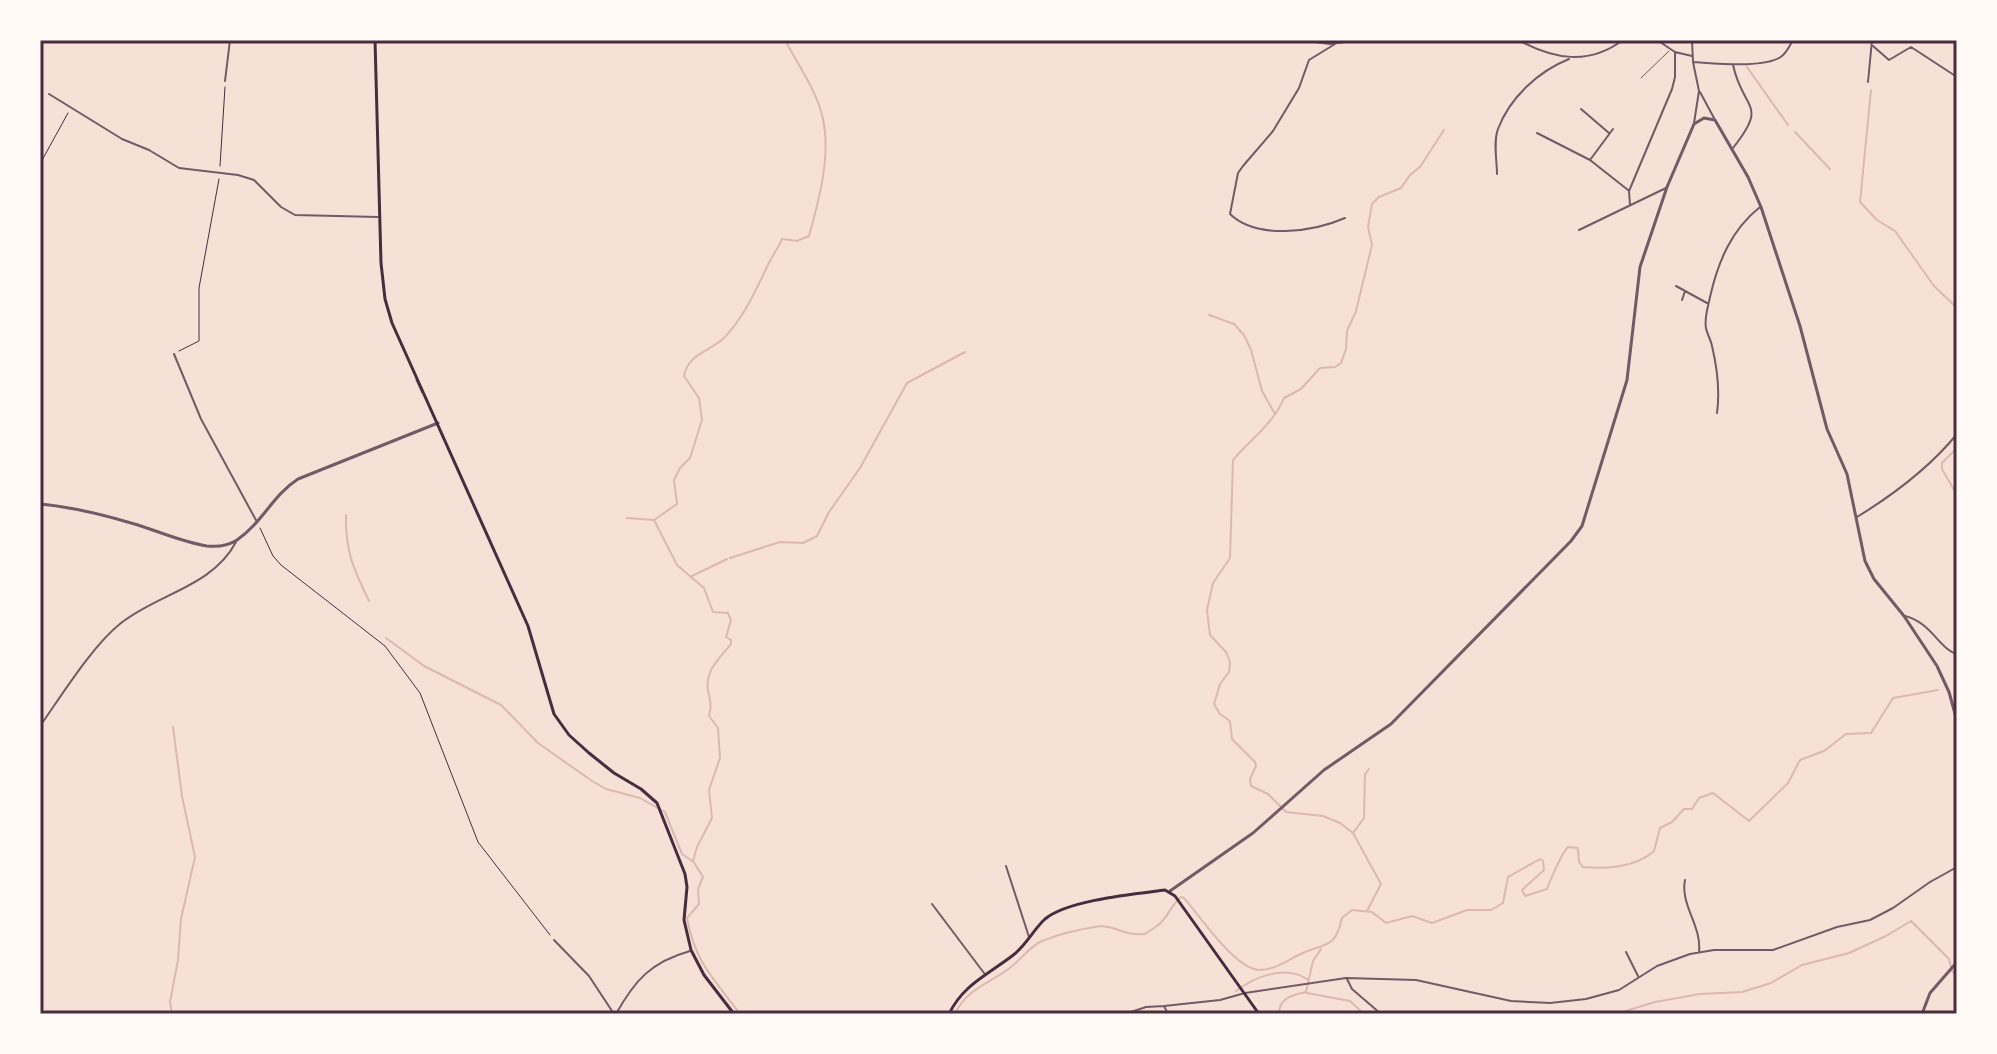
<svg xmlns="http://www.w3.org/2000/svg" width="1997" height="1054" viewBox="0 0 1997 1054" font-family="'Fira Sans',sans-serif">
<rect width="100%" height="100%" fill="#f7e1d7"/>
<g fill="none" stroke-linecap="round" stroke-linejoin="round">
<path stroke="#dcb8b0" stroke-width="2" d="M1747,67L1788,125
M1871,90L1860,202L1877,220L1895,231L1934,286L1957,308
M1795,132L1830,169
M1209,315L1234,324L1244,335L1251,350L1262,391L1275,414
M1957,448L1942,463V469L1957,495
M346,515C345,551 354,570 369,601
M627,518L654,520
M730,558L780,542L803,543L817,536L829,512L860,468L907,383L965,352
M692,576L727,559
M386,638L424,666L501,705L538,743L592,781L606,789L640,798L665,812L682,854L692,861
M1353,833L1364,818L1365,774L1369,769
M1367,911L1381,884L1353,833L1340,823L1323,816L1286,812L1268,794L1251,786L1250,779L1256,766L1255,762L1232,739L1230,721L1220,714L1214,704L1220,684L1229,672L1230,662L1226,652L1210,635L1207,610L1213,583L1230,558L1233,460C1250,440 1274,423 1284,398L1301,389L1320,368L1335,367L1341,363L1346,349L1347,331L1356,311L1372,245L1368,227L1372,204L1379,197L1401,188L1410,175L1420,167L1444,130
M1236,991C1256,976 1285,965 1307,979
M1307,993L1350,1001L1364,1014
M172,1014L170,1002L178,960L181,919L195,857L182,796L173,727
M740,1014C715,980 695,963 687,918L699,904L698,889L703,877L693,861L697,847L712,818L709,790L720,758L718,728L709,716C712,707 710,699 708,690C705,670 719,659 731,644V640L726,637L731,620L728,613L713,612L704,588L677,565L654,520L677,504L674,480L680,468L690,458L702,420L699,398L684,376C688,354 709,352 724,338C744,317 755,292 767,267C771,257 778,249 782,239L797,241L809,236C819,200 831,156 823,119C817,91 798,65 785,40
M955,1014C967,988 991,983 1011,967C1021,959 1030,947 1040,942C1058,934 1081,929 1101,926C1119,927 1124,936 1145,934C1149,931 1153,929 1157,926C1167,919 1171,905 1181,897L1184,898C1200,916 1235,969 1259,970C1277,970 1290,958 1305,952C1330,943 1336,945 1342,918L1352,910L1372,912L1386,923L1412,916L1432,923L1467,910H1491L1503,903L1508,877L1540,859L1543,861L1544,870L1522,890L1525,896L1547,889C1550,880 1562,853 1568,847L1578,848L1579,862L1583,867C1607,869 1635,868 1654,851L1660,828L1672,822L1684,809H1692L1699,798L1713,793L1749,821L1788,783L1800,760L1824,751L1846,734L1871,733L1893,698L1938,690
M1279,1014C1279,998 1292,995 1306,992L1313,961L1321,949
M1616,1014L1655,1002L1700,994L1742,992L1771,983L1802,965L1849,953L1886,936L1911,921L1949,959L1952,971L1957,976"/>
<path stroke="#4a2c40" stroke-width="1" d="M40,164L68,113
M220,166L225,87
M179,351L199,341V288L219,179
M260,528L273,556L281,565L385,646L420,693L478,842L550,935"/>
<path stroke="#755966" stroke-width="1" d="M1641,78L1669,51
M416,380L422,393"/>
<path stroke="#755966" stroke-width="2" d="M1299,40L1330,44L1360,40
M1518,40C1554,59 1588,66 1623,40
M1657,40L1675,52L1692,56
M1692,40L1693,62L1699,91L1694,123
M1335,44L1309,60L1299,88L1273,131L1243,166L1238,173L1230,214C1257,240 1313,232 1345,218
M1873,46L1889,60L1911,47L1957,77
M1693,62C1713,63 1766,69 1782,56C1787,52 1790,45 1793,40
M225,81L230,40
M1868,82L1872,40
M1700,92L1714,118
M49,94L122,139L149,150L179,168L238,175L254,180L281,207L295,215L378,217
M1581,109L1609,133
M1537,133L1590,160L1628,190
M1733,148C1769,103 1743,111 1733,65
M1590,160L1613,129
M1497,174C1497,161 1493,142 1498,129C1510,97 1539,71 1569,59
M1630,205L1629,191L1672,89L1675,77V52
M1579,230L1666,188
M1676,286L1707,303
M1682,300L1685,291
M174,354L201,419L257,522
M1717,413C1720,391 1717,367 1712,346C1711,340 1707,334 1706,328C1704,318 1708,307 1710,297C1718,262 1731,230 1760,207
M1857,517C1893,495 1930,467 1957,434
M1905,616C1931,622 1940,650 1957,654
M40,726C62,695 92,646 121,623C159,593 212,587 236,542
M1006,866L1029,937
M1685,880C1680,905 1702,926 1699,952
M932,904L984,973
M554,940L589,976L614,1014
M1626,952L1638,976
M1347,979L1352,989L1381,1014
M1164,1006L1220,1000L1245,993L1346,978L1416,980L1511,1001L1550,1003L1586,999L1619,990L1657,966L1690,954L1714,950H1773L1837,927L1870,920L1893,908L1930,882L1957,867
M616,1014C635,980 651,962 690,951
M1125,1014L1146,1007L1164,1006L1168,1014"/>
<path stroke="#755966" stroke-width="3" d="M40,504C71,507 101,514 131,523C156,530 181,542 207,546C218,547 228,546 237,540C262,523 273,495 298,479L438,423
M1170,891L1253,833L1324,770L1391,724L1571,541L1582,526L1627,380L1640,267L1667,187L1694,124L1704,118L1715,120L1748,177L1761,207L1800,326L1827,429L1847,474L1865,561L1874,579L1904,616L1937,666L1949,692L1957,721
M1922,1014L1930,993L1957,962"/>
<path stroke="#4a2c40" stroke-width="3" d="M375,40L381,263L385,299L392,323L528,626L554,714L569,735L589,753L614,773L641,789L657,803L685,874L687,887L684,920L691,950L704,975L734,1014
M949,1014C963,985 987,975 1012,956C1026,946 1033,930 1045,919C1068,900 1134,894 1165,890L1175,896L1259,1014"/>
</g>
<rect width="1997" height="1054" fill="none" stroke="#fffaf5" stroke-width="84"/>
<rect x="42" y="42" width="1913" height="970" fill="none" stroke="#4a2c40" stroke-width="3"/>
</svg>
